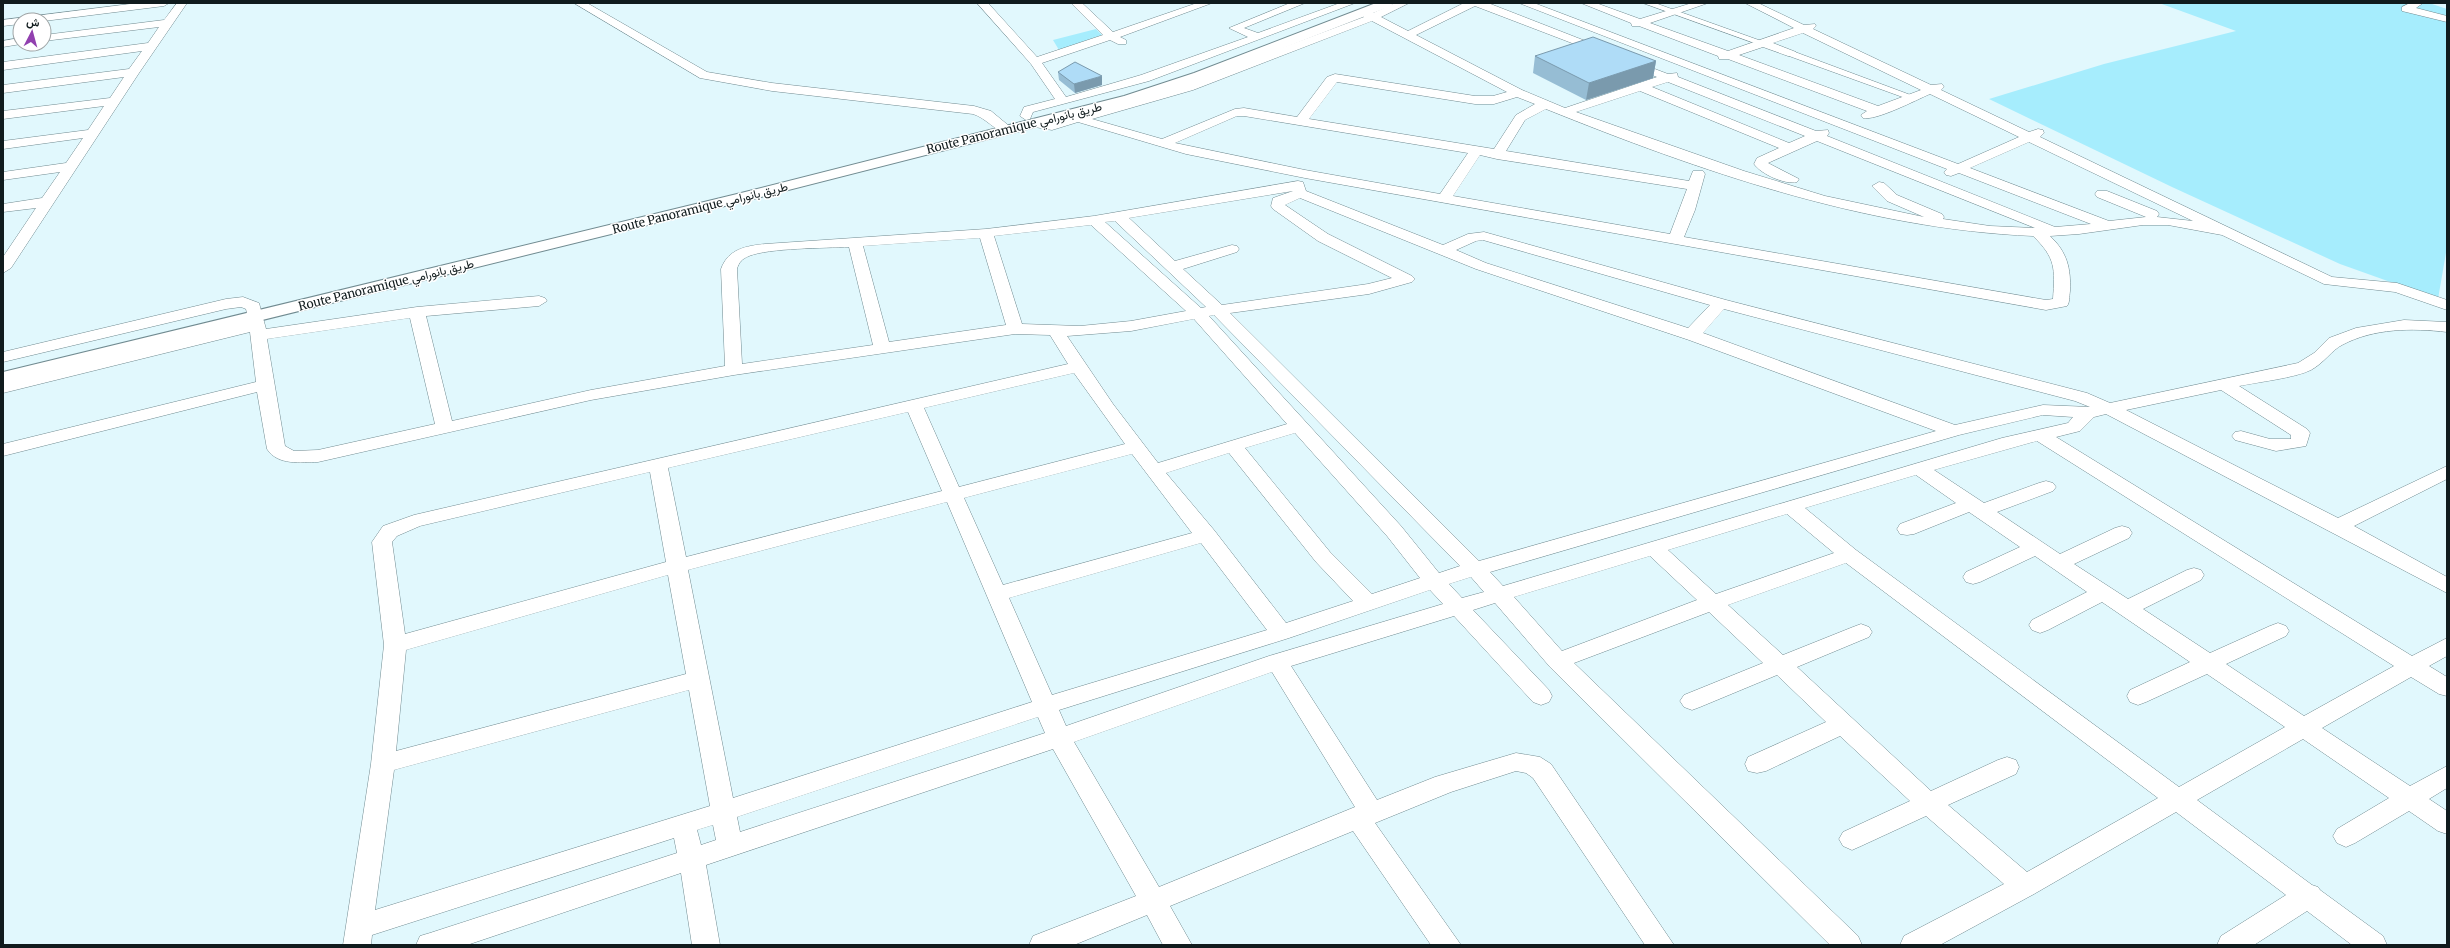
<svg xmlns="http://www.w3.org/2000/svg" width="2450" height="948" viewBox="0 0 2450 948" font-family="Merriweather,Vazirmatn,serif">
<rect width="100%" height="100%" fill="#e1f8fd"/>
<path fill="#a6edfd" d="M2159,3H2429L2447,9V247L2438,299L2340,264L2172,187L1989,99L2104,64L2236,31Z
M1096,29L1102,35L1059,50L1053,40Z"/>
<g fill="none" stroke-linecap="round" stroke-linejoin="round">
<defs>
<path id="pedestrian" d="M1643,3H1655L1767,43L1760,45Z
M1789,52H1795L1916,97L1908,99L1789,56Z"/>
<path id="minor" d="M138,3H169L164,6L44,21L20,20V24L3,26V20Z
M177,3H187L139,73L11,268L3,273V257L36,208L3,212V204L42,198L60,172L3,180V172L66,163L83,138L3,149V141L88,130L104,106L3,119V111L110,98L124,77L3,93V85L129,69L142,51L3,70V62L148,43L159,27L44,41V35L164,20Z
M574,3H587L707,72L772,83L974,106L991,111L1014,130L1008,134C995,131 986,118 973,114L772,91L700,78Z
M977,3H988L1037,57L1103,35L1071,3H1082L1113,32L1197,3H1212L1120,37L1126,40V44H1118L1110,40L1042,63L1066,97L1141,75L1248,37L1229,28L1290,3H1305L1244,28L1258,33L1340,3H1355L1149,81L1033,112L1030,119L1026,120L1020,116L1024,107L1055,99L1031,64Z
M1395,3H1409L1381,17L1408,31L1464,3H1488L1606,49V53H1598L1475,6L1416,35L1522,90L1565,108L1657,77L1627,65L1625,63L1631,60L1668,74L1677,73L1678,77L1816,131L1828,130L1829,133L1827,136L2055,227L2091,224L1959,173L1951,176L1946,175L1944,172L1947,169L1519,3H1534L1958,164L2019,137L1930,94C1916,100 1876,121 1863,118L1861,115L1867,111L1728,59H1719L1718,56L1639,26H1632L1631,23L1581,3H1596L1640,19L1692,3H1708L1650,23L1728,51L1794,28L1745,3H1758L1804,25L1815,24L1816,26L1813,29L1931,85L1942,84L1944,87L1941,90L2029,132L2038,129L2043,130L2044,133L2040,137L2332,277L2397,283L2447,300V310L2395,292L2324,284L2222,235L2168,225H2143L2079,234L2050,236C2067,252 2071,268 2070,291C2069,297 2070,302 2067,306L2046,310L1305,178L1186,154L1078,122L1052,130L1029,126L1027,123L1033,119L1052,122L1185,84L1364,17L1362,14L1363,12L1373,13ZM1372,21L1507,92L1493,96H1475L1335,74L1327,77L1297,117L1244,108L1235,109L1162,139L1092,119L1193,90ZM1803,33L1921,90L1878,106L1739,55L1763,47L1788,56H1796V52L1773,43ZM1337,82L1475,104H1494L1517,97L1535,104L1516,115L1494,149L1309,119ZM1668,82L1805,136L1789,143L1652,87ZM1640,91L1779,148L1757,158L1754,164C1761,174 1785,185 1797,182L1799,179L1768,163L1817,141L2035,228L1990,226L1943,219L1944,217L1942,214L1897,195L1884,183L1879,182L1872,186L1887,201L1924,217L1825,196L1744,171L1576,112ZM1546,109C1700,171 1866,229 2033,236C2056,258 2055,269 2053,299L2046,300L1684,237L1695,210L1705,174L1703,171H1693L1689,181L1506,151L1525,120ZM1237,116H1244L1468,153L1440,194L1305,170L1175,143ZM2029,142L2193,221L2157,217L2159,214L2157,211L2107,191H2097L2095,194L2097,197L2146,217L2109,221L1970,168ZM1480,155L1497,159L1687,189L1670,234L1453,196Z
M2410,3H2423L2416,8L2447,16V22L2402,11V7Z
M20,38L21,44L3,47V41Z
M1298,181L1303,182L1306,191L1443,245L1468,234L1484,232L1726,300L2087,393L2110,403L2298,363L2314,353L2329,338L2356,328L2404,320L2447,322V332C2412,328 2374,328 2342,345C2332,350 2324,363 2311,370C2295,378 2258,382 2239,386L2307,429L2310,433L2306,446L2276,451L2235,440L2232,436L2235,432L2241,431L2270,439H2291V435L2221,390L2126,410L2338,518L2447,466V479L2354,526L2447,577V593L2106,414L2094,417L2080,431L2056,437L2412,656L2447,638V656L2429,666L2447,677V696L2439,694L2411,677L2322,728L2410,786L2447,766V788L2429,799L2447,811V834L2438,831L2409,811L2355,843L2346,847L2337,843L2333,836L2337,829L2389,798L2303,739L2197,800L2312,885L2318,887L2320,890L2383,936L2387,945H2352L2307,911L2254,945H2217L2221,936L2286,895L2176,812L2034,894L1940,945H1900L1904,936L2004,884L1926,816L1861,846L1852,850L1843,846L1839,839L1843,832L1910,801L1840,736L1766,771L1757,773L1748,771L1745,764L1748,757L1826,722L1777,675L1700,707L1692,710L1684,707L1680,701L1684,695L1763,663L1709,612L1574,663L1858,936L1862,945H1830L1550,667L1495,603L1473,610L1549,690L1552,696L1549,702L1541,705L1533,702L1454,616L1291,666L1377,800L1435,777L1516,753L1540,757L1551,764L1674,945H1645L1533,778L1526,773L1516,771L1451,792L1375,823L1461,945H1431L1353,831L1170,906L1192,945H1163L1147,915L1074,945H1029L1033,936L1136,896L1053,749L706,865L720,945H692L681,873L467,945H416L420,936L430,933L677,853L674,838L372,935L371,945H343L371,764L384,645L372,542L383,526L414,515L1068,364L1050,335L1015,334L734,375L591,400L318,462C301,462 278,466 267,449L257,392L3,456V444L256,382L250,332L3,393V383L249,322L246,309L241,307L226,309L3,362V352L226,299L243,297L259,303L266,329L417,307L539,296L545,298L547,301L539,306L426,316L452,421L591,390L725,366L721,269C728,249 746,246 765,244L986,229L1094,216ZM1293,191L1273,198L1271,206L1273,209L1318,241L1392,278L1368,284L1222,305L1183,269L1237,252L1239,249L1237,246L1232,245L1175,261L1129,218ZM1300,198L1476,269L1689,340L1936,431L1479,561L1230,313L1369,294L1412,282L1415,279L1412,276L1328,234L1285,205ZM1115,221L1206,307L1201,308L1105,222ZM1091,225L1186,311L1131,321L1080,326L1022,324L994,236ZM980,238L1006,325L889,342L863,246ZM1483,240L1710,305L1688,328L1486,263L1456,250L1476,241ZM849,247L873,345L742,364L737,269C739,262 742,259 749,256C769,248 825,248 849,247ZM1724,309L2075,401L2090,407L2043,405L1955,425L1703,333ZM1214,315L1460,566L1439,573L1401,526L1209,316ZM410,318L435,424L318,450L294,451L285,446L267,339ZM1194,319L1287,424L1158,463L1113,404L1067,336L1131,331ZM1074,373L1125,444L959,487L924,408ZM908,412L942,491L686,557L668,468ZM2043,415L2073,417L2068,423L2002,438L1503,586L1490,572L1959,435ZM1295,433L1387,536L1420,578L1372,594L1330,552L1245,448ZM2037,441L2394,666L2304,716L2226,664L2286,636L2289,631L2286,626L2278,623L2270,626L2210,653L2143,609L2201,580L2204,575L2201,570L2194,568L2187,570L2128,599L2074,564L2129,538L2132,533L2129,528L2122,526L2115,528L2060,554L1997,512L2053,491L2056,487L2053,483L2046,481L2039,483L1984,503L1934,470ZM1229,453L1316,562L1353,601L1286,623L1214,530L1166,473ZM1132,454L1192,533L1003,585L964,498ZM650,472L666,562L405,634L392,542L397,536L420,526ZM1916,475L1956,503L1900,524L1897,529L1900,534L1907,535L1914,534L1969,512L2020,547L1966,572L1963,577L1966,582L1973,584L1980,582L2035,556L2087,592L2032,620L2029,625L2032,630L2040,633L2048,630L2102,602L2190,662L2130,690L2127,696L2130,702L2138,705L2146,702L2207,674L2285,727L2179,787L1856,550L1805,508ZM947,502L1032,702L733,798L688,570ZM1787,514L1834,553L1716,594L1668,550ZM1201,543L1267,630L1052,695L1009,598ZM1650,556L1697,600L1562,651L1514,597ZM1846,563L2158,798L2027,872L1948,805L2016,774L2019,767L2016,760L2007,757L1998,760L1931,791L1797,667L1869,637L1872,632L1869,627L1861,624L1853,627L1783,655L1728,605ZM668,575L686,674L396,751L406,650ZM1471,577L1484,592L1462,598L1449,584ZM1430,590L1443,604L1269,656L1066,726L1059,710L1289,638ZM1272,672L1355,807L1159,887L1074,742ZM689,690L710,806L375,910L394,770ZM1038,717L1045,733L740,832L737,817ZM713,825L716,840L701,845L697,830Z"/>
<path id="tertiary" d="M1376,3H1393L1391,6L1204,79L1134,102L745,201L3,384V372L737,194L1124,96L1194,73Z"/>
</defs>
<use href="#pedestrian" stroke="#718b91" stroke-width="1"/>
<use href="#minor" stroke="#718b91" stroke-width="1"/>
<use href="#tertiary" stroke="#718b91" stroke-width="2"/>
<use href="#pedestrian" fill="#fff" fill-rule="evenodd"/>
<use href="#minor" fill="#fff" fill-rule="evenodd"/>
<use href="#tertiary" fill="#fff" fill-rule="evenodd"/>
</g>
<path fill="#96bdd4" d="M1535,56L1656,61L1653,78L1586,100L1533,73Z
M1058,72L1102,85L1075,93L1059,80Z"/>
<path fill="#7a9aad" d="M1656,61L1653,78L1586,100L1589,83Z
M1102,76V85L1075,93L1074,84Z"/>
<path fill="#afdcf7" stroke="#7a9aad" d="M1593,37L1656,61L1589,83L1535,56Z
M1075,62L1102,76L1074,84L1058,72Z"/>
<g text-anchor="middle" stroke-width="3" stroke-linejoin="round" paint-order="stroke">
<g font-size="12" fill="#101b1d" stroke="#fff">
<text transform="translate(1014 128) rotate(-14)" y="4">Route Panoramique طريق بانورامي</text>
<text transform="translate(700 208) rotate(-14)" y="4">Route Panoramique طريق بانورامي</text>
<text transform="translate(386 285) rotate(-14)" y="4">Route Panoramique طريق بانورامي</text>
</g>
</g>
<rect width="2450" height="948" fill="none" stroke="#101b1d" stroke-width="8"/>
<g transform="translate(32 32) rotate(6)"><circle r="19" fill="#ffffff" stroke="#9fa4a5"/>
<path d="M0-3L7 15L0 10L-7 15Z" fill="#9140af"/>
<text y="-6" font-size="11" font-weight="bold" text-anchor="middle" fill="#101b1d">ش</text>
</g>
</svg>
